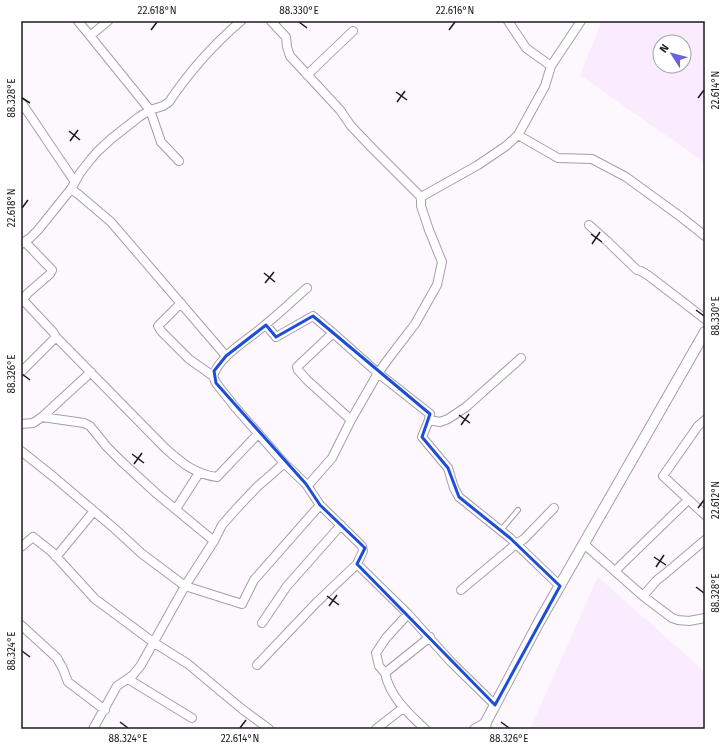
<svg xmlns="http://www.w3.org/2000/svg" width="726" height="750" viewBox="0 0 726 750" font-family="'Fira Sans',sans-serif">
<rect width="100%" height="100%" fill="#fdf7fe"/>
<path fill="#faecfe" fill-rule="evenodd" d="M602,21H705V163L580,75ZM660,42H684V66H660Z
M598,577L705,672V729H530Z"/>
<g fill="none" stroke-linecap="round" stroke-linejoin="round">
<defs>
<path id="service" d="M501,530L518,510"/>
<path id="minor" d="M78,21L150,110L161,142L179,161
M271,21L286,37L287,47L290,56L340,110L351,126L372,148L421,197
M508,21L526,48L551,66
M90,36L108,21
M307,75L353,31
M21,102L75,182
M518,135L558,158L592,159L626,177L681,217L705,236
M71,189L78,194L111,222L226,356
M589,225L607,241L637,270L641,271L649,276L705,319
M21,244L30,238L38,230L71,189L80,173L91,159L97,152L111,139L139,117L150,110L163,106L169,102C189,72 213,45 241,21
M23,300L53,332L56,337L165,448C181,462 194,474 217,477L258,434
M21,302L28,293L50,274L52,270L25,242
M181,303L158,326L161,331L189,359L213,376
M266,325L276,337L313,316L333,333
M21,372L56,337
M42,417L91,372
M429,420L440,422L448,419L466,407L521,358
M705,420L698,426L663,476L705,515
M21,424L33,423L42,417L84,423L90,426L107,447L121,461L157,494L214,541L222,525L238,507L258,486L272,474L284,463L306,484L310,483L332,458L351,420L378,373L333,333L297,367L298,370L307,380L351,420
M21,451L55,478L115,529L141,553L185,586L242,604L254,580L320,505
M284,463L235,407L216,383L213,376C220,355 248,340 265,325C280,313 293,300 307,288
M176,509L199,473
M584,544L643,596L672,618L678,620L689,621L705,618
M21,547L33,537L52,552L95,599L153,642L188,664L242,709L269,729
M56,557L94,511
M357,564L408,614L451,662L495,705
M615,571L688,500
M560,586L510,538L459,497L454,488L448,468L422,437L429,420L430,414L378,373L392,354L415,324L437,285L442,262L429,230L421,206V197L478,165L506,146L518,135L545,86L551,66L581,21
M461,590L516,544L524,539L554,508
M643,596L657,580L666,573L705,540
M262,623L287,586L341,525
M21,625L57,658L63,669L68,682L105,710
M257,665L317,602L357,564L363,551L362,546L320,505L306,484
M385,673L379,666L376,653L386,638L408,614
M128,679L192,718
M93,729L117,686L133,675L141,665L185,586L214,541
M376,729L403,708
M425,729C408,713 390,697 385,673L430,637
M474,729L486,722"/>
<path id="tertiary" d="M485,729L486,722L539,622L705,332"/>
</defs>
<use href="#service" stroke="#a89cab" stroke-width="6"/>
<use href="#minor" stroke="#a89cab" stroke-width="10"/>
<use href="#tertiary" stroke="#a89cab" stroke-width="12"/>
<use href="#service" stroke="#fff" stroke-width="4"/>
<use href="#minor" stroke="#fff" stroke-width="8"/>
<use href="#tertiary" stroke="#fff" stroke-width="10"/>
</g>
<path fill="none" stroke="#1d4ed8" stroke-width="3" stroke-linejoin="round" d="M313,316L430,414L422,437L448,468L459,497L510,538L560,586L495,705L357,564L365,548L320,505L306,484L216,383L214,371L226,356L266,325L276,337Z"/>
<path fill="none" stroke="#1c181e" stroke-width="1.5" d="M299,22L307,28M151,30L157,22M449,30L455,22M396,92L407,100M22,98L30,103M698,98L704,90M397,102L405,91M69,131L80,140M70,141L78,130M22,208L28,200M591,234L602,242M592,244L600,232M264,273L275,282M265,283L274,272M696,310L704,316M22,374L30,380M459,415L470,423M461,425L469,414M132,454L144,463M134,464L142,453M698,508L704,500M654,557L666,565M656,567L664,555M696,587L704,593M327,596L339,605M329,606L337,595M22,651L30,657M120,722L128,728M501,722L509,728M240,728L246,720"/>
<rect width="726" height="750" fill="none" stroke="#ffffff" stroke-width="44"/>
<g transform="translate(672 54) rotate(306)"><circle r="19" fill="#ffffff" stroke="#a4a3a5"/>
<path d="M0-3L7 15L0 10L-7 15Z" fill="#6764de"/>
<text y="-6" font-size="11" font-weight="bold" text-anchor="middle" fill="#1c181e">N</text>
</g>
<rect x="22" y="22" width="682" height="706" fill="none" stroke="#1c181e" stroke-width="1.5"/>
<g font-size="10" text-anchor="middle" fill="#1c181e">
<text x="157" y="14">22.618°N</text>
<text x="299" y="14">88.330°E</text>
<text x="455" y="14">22.616°N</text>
<text transform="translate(715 90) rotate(-90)" y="4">22.614°N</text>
<text transform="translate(11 98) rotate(-90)" y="4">88.328°E</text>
<text transform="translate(11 208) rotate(-90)" y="4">22.618°N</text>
<text transform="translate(715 316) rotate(-90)" y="4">88.330°E</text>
<text transform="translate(11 374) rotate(-90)" y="4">88.326°E</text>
<text transform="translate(715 500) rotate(-90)" y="4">22.612°N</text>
<text transform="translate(715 593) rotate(-90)" y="4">88.328°E</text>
<text transform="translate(11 651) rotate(-90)" y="4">88.324°E</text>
<text x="128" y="742">88.324°E</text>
<text x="240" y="742">22.614°N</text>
<text x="509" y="742">88.326°E</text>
</g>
</svg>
